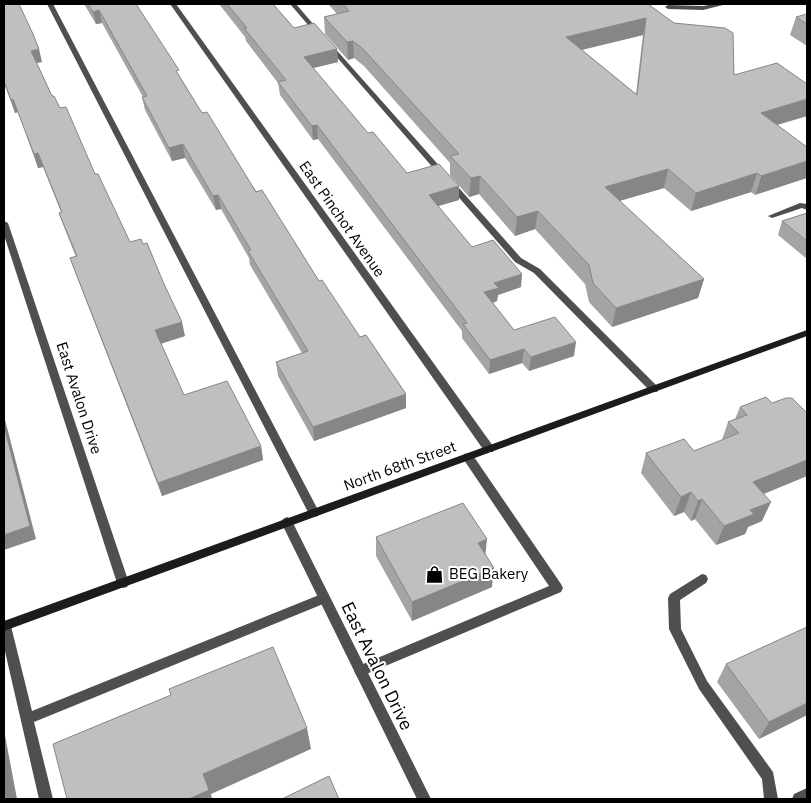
<svg xmlns="http://www.w3.org/2000/svg" width="811" height="803" viewBox="0 0 811 803" font-family="'IBM Plex Sans',sans-serif">
<rect width="100%" height="100%" fill="#fff"/>
<g fill="none" stroke-linecap="round" stroke-linejoin="round">
<path fill="#4f4f4f" fill-rule="evenodd" d="M47,4H53L318,510L320,513L318,516L314,517L310,516Z
M290,4H296L320,32V34H316Z
M328,45H332L521,258L540,269L657,386L659,389L657,392H651L534,273L515,262L328,47Z
M800,203L807,204V210L802,208L772,218L768,216Z
M468,453L472,454L561,584L563,588L561,592L364,675L360,677L356,675L354,671L356,667L549,586L464,460L463,457L464,454Z
M702,574L706,575L708,579L706,583L680,600L681,629L707,681L773,772L778,799H764L762,779L699,689L669,629L668,598L670,594Z
M324,593L328,594L330,598L328,602L34,722L53,799H39L4,647V621L9,622L11,626L32,711Z"/>
<path fill="#4f4f4f" fill-rule="evenodd" d="M170,4H176L493,446L494,449L493,452H485Z
M715,4H727L703,10L668,9L665,7L668,5L703,6Z
M4,221L8,223L129,583L127,587L123,588L119,587L117,583L4,235Z
M287,517L291,519L431,799H417L281,522L283,519Z
M807,788V799H792L794,794Z"/>
<path fill="#1c1c1c" fill-rule="evenodd" d="M807,330V336L4,631V621Z"/>
</g>
<path fill="#a4a4a4" fill-rule="evenodd" d="M4,4L42,62L37,63L52,96L60,108L95,174L130,242L164,284L185,336L161,344L184,395L261,446L263,460L162,496L75,272L70,258L76,257L64,227L59,213L61,212L43,167L38,168L18,112L15,113L4,83Z
M84,4H136L202,113L319,281L406,408L314,441L278,376L276,362L302,353L250,265L249,258L221,209L216,210L185,158L172,161L145,110L142,97H143L102,23L96,24Z
M219,4H273L294,28L337,49L338,62L313,68L368,133L407,173L459,186V200L438,206L472,247L521,287L498,295L497,301L493,303L514,330L574,356L529,371L522,363L489,374L462,338V331L318,139L313,140L280,95L278,83L246,41L245,37Z
M328,4H648L734,75L807,116L777,125L755,195L751,192L691,211L664,188L619,201L704,279L698,298L612,327L589,302L585,284L535,229L515,236L479,194L469,197L450,175V163L364,66L354,58L348,60L325,34L324,17L337,14ZM643,35L636,94L582,50Z
M807,14V46L790,35L796,17Z
M807,213V259L778,235L782,221Z
M772,403L807,413V476L764,494L762,521L748,527L745,534L716,545L695,519L691,521L684,512L674,516L641,473L646,453L694,451L722,440L728,422L735,419L740,407Z
M376,537L485,554L492,587L412,621L376,556Z
M726,664L807,715L759,739L717,682Z"/>
<path fill="#868686" d="M99,10L102,23L96,24L93,12Z
M646,18L643,35L564,54L566,37Z
M353,41L354,58L348,60L347,42Z
M39,49L42,62L35,63L31,51Z
M337,49L338,62L305,70L304,57Z
M13,99L18,112L15,113L11,100Z
M807,99V116L755,131L761,113Z
M317,125L318,139L313,140L312,126Z
M183,144L185,158L172,161L169,148Z
M38,153L43,167L38,168L34,154Z
M807,161V178L755,195L761,176Z
M668,169L664,188L602,206L605,187Z
M757,173L751,192L691,211L696,193Z
M480,176L479,194L469,197L471,178Z
M459,186V200L428,209L429,195Z
M218,195L221,209L216,210L213,196Z
M538,211L535,229L515,236L517,217Z
M522,274L521,287L498,295L497,301L483,306L484,292L494,283Z
M704,279L698,298L612,327L616,308Z
M182,322L185,336L159,344L155,330Z
M576,342L574,356L529,371L531,357Z
M524,349L522,363L489,374L490,360Z
M406,394V408L314,441L313,427Z
M4,416L36,539L4,550Z
M261,446L263,460L162,496L158,483Z
M807,460V476L745,501L753,482Z
M691,492L684,512L674,516L681,497Z
M702,499L695,519L691,521L698,501Z
M771,502L762,521L748,527L745,534L716,545L724,526L750,510Z
M487,539L485,558L478,543Z
M494,568L492,587L412,621V602Z
M807,703V715L759,739L769,722Z
M307,728L311,749L211,794L212,799H189L203,774Z
M4,730L17,799H6L4,785Z"/>
<path fill="#bfbfbf" stroke="#868686" fill-rule="evenodd" d="M4,4H19L33,34L39,49L31,51L52,96H54L60,108L66,107L95,174H98L130,242L141,239L143,244L147,243L164,284L182,322L155,330L184,395L227,381L261,446L158,483L70,258L77,256L59,213L62,212L38,153L34,154L13,99L11,100L4,81Z
M88,4H136L179,70L176,71L202,113L207,112L256,192L262,190L319,281L322,280L360,337L366,335L406,394L313,427L276,362L308,351L248,251L251,250L218,195L213,196L183,144L169,148L142,97L147,96L99,10L93,12Z
M227,4H273L294,28L314,23L337,49L304,57L368,133L373,132L407,173L439,164L459,186L429,195L472,247L493,240L522,274L494,283L499,288L484,292L514,330L555,317L576,342L531,357L524,349L490,360L463,324L467,323L317,125L312,126L278,82L286,80L244,28H247Z
M343,4H648L674,23L725,28L733,33L734,75L777,63L807,84V99L761,113L807,147V161L761,176L757,173L696,193L668,169L605,187L704,279L616,308L593,283L589,265L538,211L517,217L480,176L471,178L450,156L459,154L363,49L353,41L347,42L324,17L349,11ZM646,18L637,95L566,37Z
M807,14V24L796,17Z
M807,213V241L782,221Z
M766,397L772,403L786,398H792L807,413V460L753,482L771,502L750,510L754,514L724,526L702,499L698,501L691,492L681,497L646,453L684,439L694,451L739,433L728,422L747,415L740,407Z
M4,426L30,526L4,535Z
M463,503L487,539L478,543L494,568L412,602L376,537Z
M807,627V703L769,722L726,664Z
M273,647L307,728L203,774L209,790L189,799H67L53,744L171,695L169,689Z
M329,776L339,799H282Z
M4,785L6,799H4Z"/>
<defs>
<symbol id="shop-bare" viewBox="-9 -9 18 18"><path d="M-5-2.5h2.3a2.7 3.5 0 0 1 5.4 0H5L5.5 6h-11ZM-1.5-2.5h3a1.5 2.3 0 0 0-3 0Z" fill="#000" stroke="#fff" stroke-width="2.5" paint-order="stroke"/></symbol>
</defs>
<g fill-rule="evenodd">
<use href="#shop-bare" x="422" y="562" width="25" height="25"/>
</g>
<g text-anchor="middle" stroke-width="4" stroke-linejoin="round" paint-order="stroke">
<g font-size="15" fill="#000" stroke="#fff">
<text transform="translate(342 219) rotate(55)" y="5">East Pinchot Avenue</text>
<text transform="translate(79 398) rotate(72)" y="5">East Avalon Drive</text>
<text transform="translate(400 466) rotate(-20)" y="5">North 68th Street</text>
</g>
<g font-size="15" fill="#000" stroke="#fff" text-anchor="start">
<text x="449" y="579">BEG Bakery</text>
</g>
<g font-size="18" fill="#000" stroke="#fff">
<text transform="translate(377 666) rotate(64)" y="6">East Avalon Drive</text>
</g>
</g>
<rect width="811" height="803" fill="none" stroke="#000000" stroke-width="10"/>
</svg>
